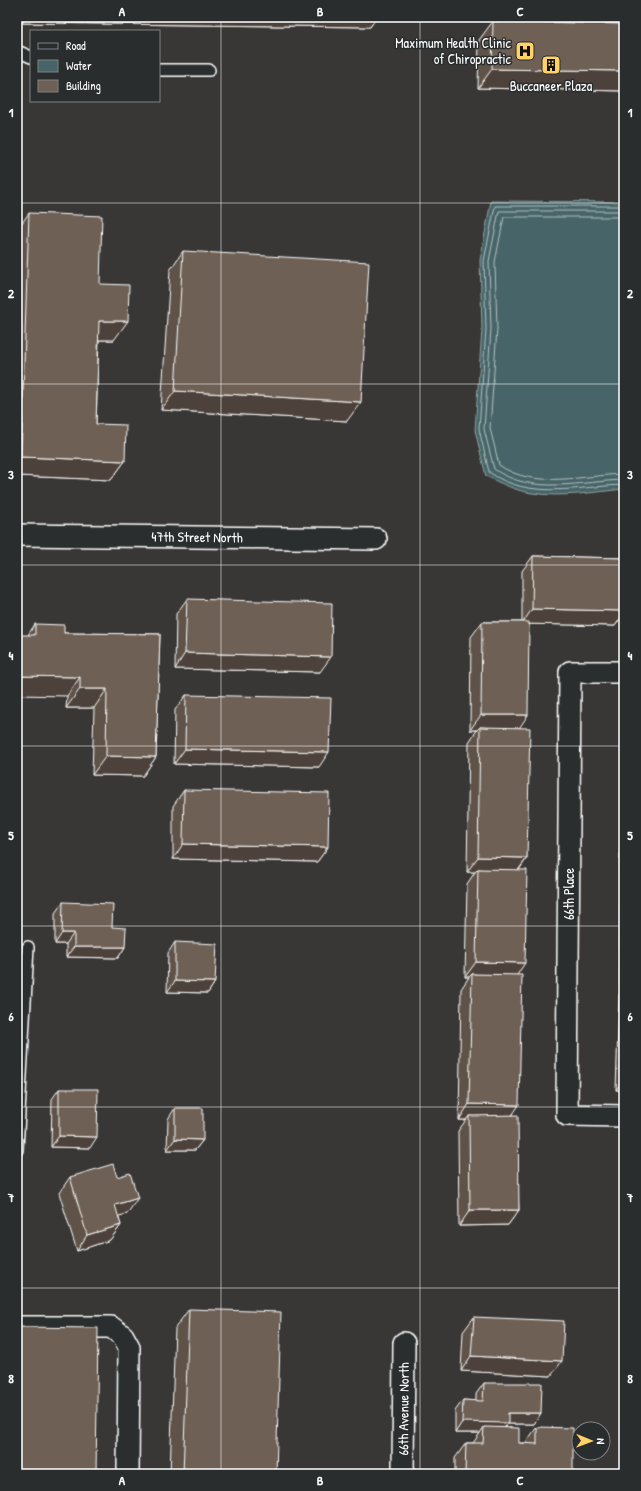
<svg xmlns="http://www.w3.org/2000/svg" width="641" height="1491" viewBox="0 0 641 1491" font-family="'Patrick Hand',sans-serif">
<rect width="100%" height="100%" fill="#383736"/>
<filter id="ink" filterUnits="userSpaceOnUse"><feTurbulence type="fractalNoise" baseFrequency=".025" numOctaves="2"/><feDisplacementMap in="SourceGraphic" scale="8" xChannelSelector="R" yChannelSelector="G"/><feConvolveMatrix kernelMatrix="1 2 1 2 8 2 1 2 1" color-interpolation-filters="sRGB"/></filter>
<g filter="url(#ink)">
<path fill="#476568" stroke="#91a3a4" d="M491,201L624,202V489C594,492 562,498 532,493C516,491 500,483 486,476L475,430L482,329L480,260Z"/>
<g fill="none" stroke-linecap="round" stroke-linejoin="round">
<path stroke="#b5c1c3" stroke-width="1" d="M624,206H495L484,261L486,329L479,429L489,472C529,501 579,486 624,485
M624,211H499L489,261L491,329L484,429L494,469C532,496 582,481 624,480
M624,217H504L495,262L497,329L490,428L499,465C534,490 584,475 624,474"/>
<defs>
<path id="lane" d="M17,51L31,57
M159,70H209
M17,1150L28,947"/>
<g id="street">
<path id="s1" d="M17,535L376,539"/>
<path d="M624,672H570L567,1115L624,1116"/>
<path d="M17,1327H111L123,1336L129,1347L128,1474"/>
<path id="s2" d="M403,1474L404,1343"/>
</g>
</defs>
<use href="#lane" stroke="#fff" stroke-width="14"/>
<use href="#street" stroke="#fff" stroke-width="24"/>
<use href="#lane" stroke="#2a2d2e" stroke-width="11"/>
<use href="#street" stroke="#2a2d2e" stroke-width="21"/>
</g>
<path fill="#5f5348" stroke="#fff" d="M22,17H377L370,27L22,23Z
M493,21L624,24V91L478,88L479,40Z
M29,213L100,284L114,340H99L96,424L125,461L111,480L17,476V230Z
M183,251L347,421L161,410L170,270Z
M533,556L624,558V613L615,626L529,624L519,727L527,858L519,870L517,975L513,1115L519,1210L508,1225L459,1226L458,1131L466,1120H459L461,989L469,977H465L467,884L475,872H467L469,742L477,730H470L471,637L482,622H522V571Z
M187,599L320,672L175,669L176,614Z
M35,624L64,633L160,634L156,757L143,776L92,775L94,708H66L67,696L28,635Z
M186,695L319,767L174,764L175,710Z
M624,712V840H623Z
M184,790L328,847L317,862L173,859V806Z
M624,849V983H620V854Z
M63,902L112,927L125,947L118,958L66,957V944H55V913Z
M175,942L215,982L208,993L167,992L168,953Z
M624,987V1090H616L619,995Z
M59,1089L90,1148L51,1147L52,1099Z
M175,1108L203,1140L195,1150H167L168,1119Z
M70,1177L127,1214L118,1216L121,1225L110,1240L77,1251L59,1193Z
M189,1309L276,1474H170L175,1328Z
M474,1317L551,1376L461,1371L463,1332Z
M484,1383L541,1413L534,1424H507L505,1427L519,1443H526V1442L537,1427L573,1474H455V1458L466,1443H473L480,1433H455V1411L463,1400L476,1401V1394Z"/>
<path fill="#4d433b" stroke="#fff" d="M26,17H377L370,27L22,23Z
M492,69L624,71V91L478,88Z
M99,321H128L114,340H86Z
M175,391L361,402L347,421L161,410Z
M21,457L125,461L111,480L17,476V462Z
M532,609L624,611V613L615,626L522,624Z
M185,653L331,657L320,672L175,669Z
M17,676L80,677L67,696L17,695Z
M80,689H107L94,708H66Z
M481,715H528L518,730L480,727L477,730H470Z
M185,749L329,752L319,767L174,764Z
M106,756L156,757L143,776L92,775Z
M183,844L328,847L317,862L173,859Z
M478,857L527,858L516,873L478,869L475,872H467Z
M62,933H74L66,944H55Z
M74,947H125L118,958L66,957Z
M476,962L525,963L515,978L472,974L469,977H465Z
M624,977V983H620Z
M175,981L215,982L208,993L167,992Z
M624,1078V1090H616Z
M469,1104L519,1105L509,1120L469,1116L466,1120H459Z
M59,1136L97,1137L90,1148L51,1147Z
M175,1139L203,1140L195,1150H167Z
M138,1198L127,1214L104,1220L115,1205Z
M470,1210H519L508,1225L459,1226Z
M121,1225L110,1240L77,1251L87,1235Z
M471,1356L562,1361L551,1376L461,1371Z
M508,1413H541L534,1424H507L501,1433L484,1427L480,1433H455L462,1422Z"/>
<path fill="#6e6054" stroke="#fff" d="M493,21L624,24V71L492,69Z
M29,213L102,216L100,284L129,285L128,321H99L96,424L126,425L125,461L21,457Z
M183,251L369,262L361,402L175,391Z
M533,556L624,558V611L532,609Z
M187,599L332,603L331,657L185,653Z
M482,622H529L528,715H481Z
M35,624L64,625V633L160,634L156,757L106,756L107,689H80V677L17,676V635H35Z
M186,695L331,698L329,752L185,749Z
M480,727L530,728L527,858L478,857Z
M184,790L329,793L328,847L183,844Z
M478,869L527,870L525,963L476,962Z
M63,902L113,904L112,927L126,928L125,947H74V933H62Z
M175,942L217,944L215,982L175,981Z
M472,974L522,975L519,1105L469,1104Z
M59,1089H98L97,1137L59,1136Z
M175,1108H203V1140L175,1139Z
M518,1115L519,1210H470L469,1116Z
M113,1164L117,1177L130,1173L138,1198L115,1205L121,1225L87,1235L70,1177Z
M189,1309L281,1312L276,1474H183Z
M474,1317L564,1321L562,1361L471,1356Z
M17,1327L98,1328L96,1474H17Z
M484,1383H542L541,1413H508V1423L462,1422L463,1400L483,1401Z
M484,1427L519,1428V1443L537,1444V1427L573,1428V1474H465L466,1443H483Z"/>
</g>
<path fill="none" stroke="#fff" stroke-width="1" stroke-opacity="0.55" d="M221,17V1474M420,17V1474M17,203H624M17,384H624M17,565H624M17,746H624M17,926H624M17,1107H624M17,1288H624"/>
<defs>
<symbol id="hospital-square" viewBox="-11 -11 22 22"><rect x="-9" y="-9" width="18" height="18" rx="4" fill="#ffd166" stroke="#2a2d2e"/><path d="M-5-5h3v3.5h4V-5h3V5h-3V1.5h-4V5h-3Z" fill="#111"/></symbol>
<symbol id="building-square" viewBox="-11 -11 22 22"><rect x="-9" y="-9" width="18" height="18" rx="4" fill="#ffd166" stroke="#2a2d2e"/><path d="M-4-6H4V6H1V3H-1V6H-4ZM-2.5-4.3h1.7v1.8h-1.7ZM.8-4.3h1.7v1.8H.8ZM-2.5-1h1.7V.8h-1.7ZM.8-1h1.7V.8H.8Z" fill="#111"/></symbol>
</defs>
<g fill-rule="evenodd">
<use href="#hospital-square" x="514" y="40" width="22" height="22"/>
<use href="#building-square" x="540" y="54" width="22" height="22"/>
</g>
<g text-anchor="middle" stroke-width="3" stroke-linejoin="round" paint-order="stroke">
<g font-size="14" fill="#fff" stroke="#2a2d2e" text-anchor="end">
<text x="511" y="48">Maximum Health Clinic<tspan x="511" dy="16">of Chiropractic</tspan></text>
<text x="551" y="91" text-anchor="middle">Buccaneer Plaza</text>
</g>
<g font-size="14" fill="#fff" stroke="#2a2d2e">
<text dy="5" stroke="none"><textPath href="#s1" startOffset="180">47th Street North</textPath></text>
<text transform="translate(569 894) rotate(-90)" y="5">66th Place</text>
<text dy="5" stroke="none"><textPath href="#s2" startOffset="65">66th Avenue North</textPath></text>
</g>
</g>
<rect width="641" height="1491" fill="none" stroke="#2a2d2e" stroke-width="44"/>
<rect x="30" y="30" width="130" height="72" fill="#2a2d2e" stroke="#7f8182"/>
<rect x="38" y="43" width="20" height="6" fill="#2a2d2e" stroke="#7f8182"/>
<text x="66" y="50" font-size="12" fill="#ffffff">Road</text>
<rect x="38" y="60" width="20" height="12" fill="#476568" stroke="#7f8182"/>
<text x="66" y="70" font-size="12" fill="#ffffff">Water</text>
<rect x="38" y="80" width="20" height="12" fill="#6e6054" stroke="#7f8182"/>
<text x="66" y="90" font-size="12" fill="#ffffff">Building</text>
<g transform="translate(591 1441) rotate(91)"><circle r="19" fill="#2a2d2e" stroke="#7f8182"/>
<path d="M0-3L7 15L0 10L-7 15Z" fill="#ffd166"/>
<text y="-6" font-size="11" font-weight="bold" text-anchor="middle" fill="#ffffff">N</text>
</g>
<rect x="22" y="22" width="597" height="1447" fill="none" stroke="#fff" stroke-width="1.5"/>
<g font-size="13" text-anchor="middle" font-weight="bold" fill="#fff">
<text x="122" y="16">A</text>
<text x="320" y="16">B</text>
<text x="520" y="16">C</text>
<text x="11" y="117">1</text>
<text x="630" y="117">1</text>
<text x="11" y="298">2</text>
<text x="630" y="298">2</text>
<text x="11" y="479">3</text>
<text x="630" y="479">3</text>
<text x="11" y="660">4</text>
<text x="630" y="660">4</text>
<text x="11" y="840">5</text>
<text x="630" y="840">5</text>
<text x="11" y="1021">6</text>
<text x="630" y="1021">6</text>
<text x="11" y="1202">7</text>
<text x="630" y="1202">7</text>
<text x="11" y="1383">8</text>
<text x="630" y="1383">8</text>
<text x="122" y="1485">A</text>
<text x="320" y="1485">B</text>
<text x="520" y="1485">C</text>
</g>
</svg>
